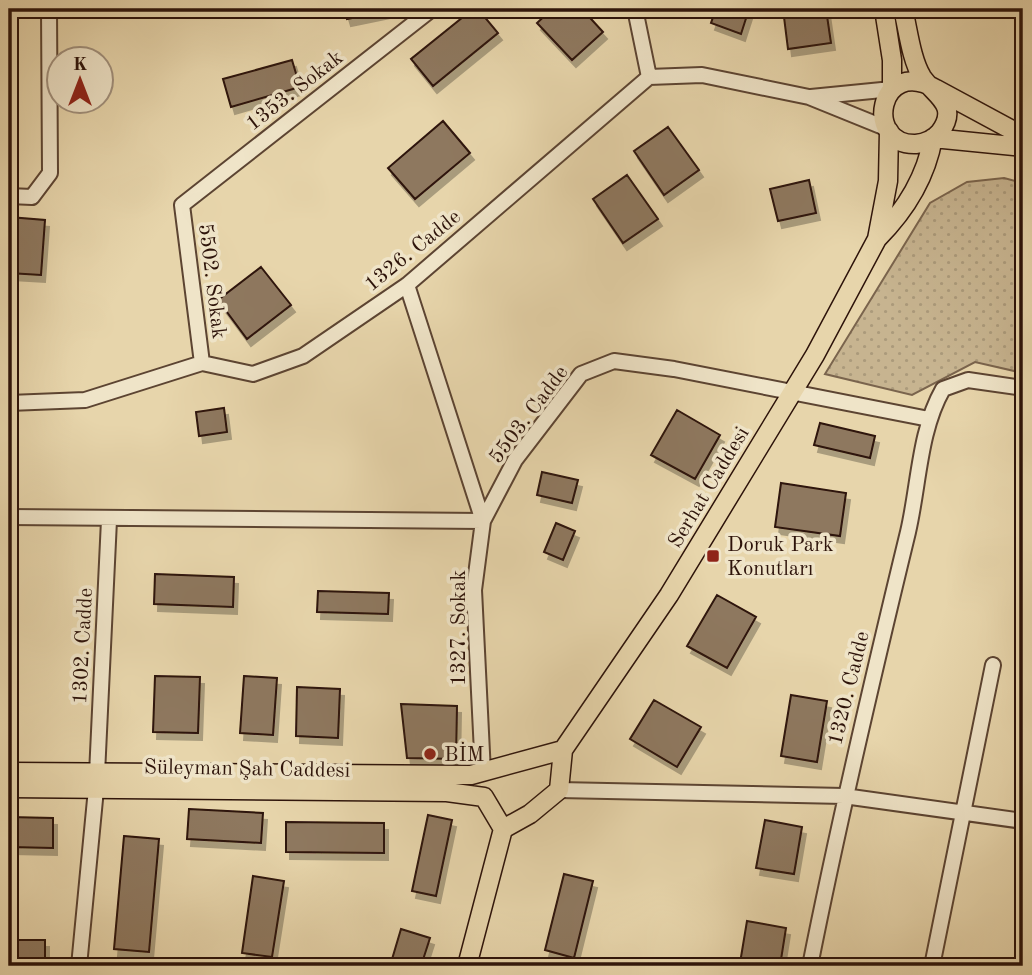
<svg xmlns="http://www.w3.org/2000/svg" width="1032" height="975" viewBox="0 0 1032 975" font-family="'Old Standard TT',serif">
<defs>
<pattern id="grass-dots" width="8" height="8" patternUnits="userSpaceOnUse" patternTransform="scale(1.75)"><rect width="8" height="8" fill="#c7b490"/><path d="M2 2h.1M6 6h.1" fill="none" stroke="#ab9a7b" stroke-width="1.8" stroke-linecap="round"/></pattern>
<filter id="shadow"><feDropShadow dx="4" dy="7" stdDeviation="0" flood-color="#0004"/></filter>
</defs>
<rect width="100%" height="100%" fill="#e7d5ab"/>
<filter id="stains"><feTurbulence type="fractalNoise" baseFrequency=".00286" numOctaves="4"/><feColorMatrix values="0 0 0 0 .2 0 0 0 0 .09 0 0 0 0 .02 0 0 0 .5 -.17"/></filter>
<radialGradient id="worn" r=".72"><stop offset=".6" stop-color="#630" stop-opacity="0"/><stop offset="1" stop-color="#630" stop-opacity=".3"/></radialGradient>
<path fill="url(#grass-dots)" stroke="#7a644d" stroke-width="2" d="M1004,178L1023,183V373L975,362L912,395L825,374L930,203L967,182Z"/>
<path fill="#8e785e" stroke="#2d130a" stroke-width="2" filter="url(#shadow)" d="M344,9H396L347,19Z
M473,9H478L498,33L433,86L411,59Z
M552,9H582L603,32L572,60L537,23Z
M716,9H749L741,34L711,23Z
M783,9H826L831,43L788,49Z
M292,60L300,87L231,107L223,79Z
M443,121L470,153L415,199L388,168Z
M668,127L699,170L664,195L634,151Z
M627,175L658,219L623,243L593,199Z
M809,180L816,213L778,221L770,189Z
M9,217L45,220L41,275L9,273Z
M261,267L291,305L247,339L218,300Z
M224,408L227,432L199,436L196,412Z
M677,410L720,435L695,479L651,455Z
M820,423L875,436L870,458L814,445Z
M542,472L578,480L572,503L537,495Z
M781,483L846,493L840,536L775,527Z
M556,523L575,531L563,560L544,552Z
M155,574L234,577L233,607L154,604Z
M318,591L389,593L388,614L317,612Z
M717,595L756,617L727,668L687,646Z
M155,676L200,677L198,733L153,732Z
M244,676L277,678L273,735L240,733Z
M297,687L340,689L338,738L296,736Z
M791,695L827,701L817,762L781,756Z
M654,700L701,727L677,767L630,739Z
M401,704L457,706L456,759L407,758Z
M189,809L263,813L261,843L187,839Z
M428,815L452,820L436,896L412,891Z
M9,817L53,818V848L9,847Z
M765,820L802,827L794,874L756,868Z
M286,822L384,823V853L286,852Z
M124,836L159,839L149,952L114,949Z
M564,874L593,881L574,958L545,950Z
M253,876L284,881L272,957L242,953Z
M747,921L786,928L780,966L740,963Z
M401,929L430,938L421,966H390Z
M9,940H45V966H9Z"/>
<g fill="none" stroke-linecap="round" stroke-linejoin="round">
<defs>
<path id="minor" d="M635,9L649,77
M811,97L892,89
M9,196L32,197L50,173L49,9
M407,285L483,521L474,590L483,773
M202,363L182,205L432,9
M9,403L85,400L202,363L253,374L303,356L407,285L649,77L702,75L809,97L888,129
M9,517L483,521
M483,521L515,460L581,374L614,361L674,369L929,419
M97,774L109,520
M559,790L844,796L1023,821
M79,966L96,789
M810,966C839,820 873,676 908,532C919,485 919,431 943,389L968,380L1023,388
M932,966L993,665"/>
<path id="major" d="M884,9L892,60V89
M903,9C908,29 911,59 922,77C934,95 960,105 940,132C934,139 925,143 916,144C863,146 878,55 936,89L1023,136
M933,138L1023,147
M877,239C905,211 926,177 933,138
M9,772L471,775L563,750
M9,788L447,792L484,797
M503,829L530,814L559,790L563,750L669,595L815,355L877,239L888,181L889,131
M467,966L503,829L484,797"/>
</defs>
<use href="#minor" stroke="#5c4432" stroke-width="18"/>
<use href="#major" stroke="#2d130a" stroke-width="21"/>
<use href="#minor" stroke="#efe4c8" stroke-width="14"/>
<use href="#major" stroke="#e7d5ab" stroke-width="18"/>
</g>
<g fill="#8f2418" stroke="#efe4c8" stroke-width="2.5">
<rect x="706" y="549" width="14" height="14" rx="3.5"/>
<circle cx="430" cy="754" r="7"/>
</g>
<g text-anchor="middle" stroke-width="7" stroke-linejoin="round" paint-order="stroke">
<g font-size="21" fill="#2d130a" stroke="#efe4c8">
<text transform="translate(294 90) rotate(-38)" y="7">1353. Sokak</text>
<text transform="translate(412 250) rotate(-39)" y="7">1326. Cadde</text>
<text transform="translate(213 281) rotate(83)" y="7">5502. Sokak</text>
<text transform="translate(528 414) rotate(-53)" y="7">5503. Cadde</text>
<text transform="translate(708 487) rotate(-59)" y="7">Serhat Caddesi</text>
<text transform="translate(458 628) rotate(-90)" y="7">1327. Sokak</text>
<text transform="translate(82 646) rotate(-87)" y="7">1302. Cadde</text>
<text transform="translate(848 688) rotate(-76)" y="7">1320. Cadde</text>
<text transform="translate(247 768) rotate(1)" y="7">Süleyman Şah Caddesi</text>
</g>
<g font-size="21" fill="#2d130a" stroke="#efe4c8" text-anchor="start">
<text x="727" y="551">Doruk Park<tspan x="727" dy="24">Konutları</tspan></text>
<text x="444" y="761">BİM</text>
</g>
</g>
<rect width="1032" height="975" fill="none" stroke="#e7d5ab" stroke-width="35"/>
<rect x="10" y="10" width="1011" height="954" fill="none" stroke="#2d130a" stroke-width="3.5"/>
<rect x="18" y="18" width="997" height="940" fill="none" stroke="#2d130a" stroke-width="2"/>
<g transform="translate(80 80)"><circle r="33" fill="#efe4c8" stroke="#a1907c" stroke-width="2"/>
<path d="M0-5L12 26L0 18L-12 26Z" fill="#8f2418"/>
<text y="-10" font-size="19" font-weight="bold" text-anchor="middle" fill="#2d130a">K</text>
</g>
<rect width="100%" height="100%" filter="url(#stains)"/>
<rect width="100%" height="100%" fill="url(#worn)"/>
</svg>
